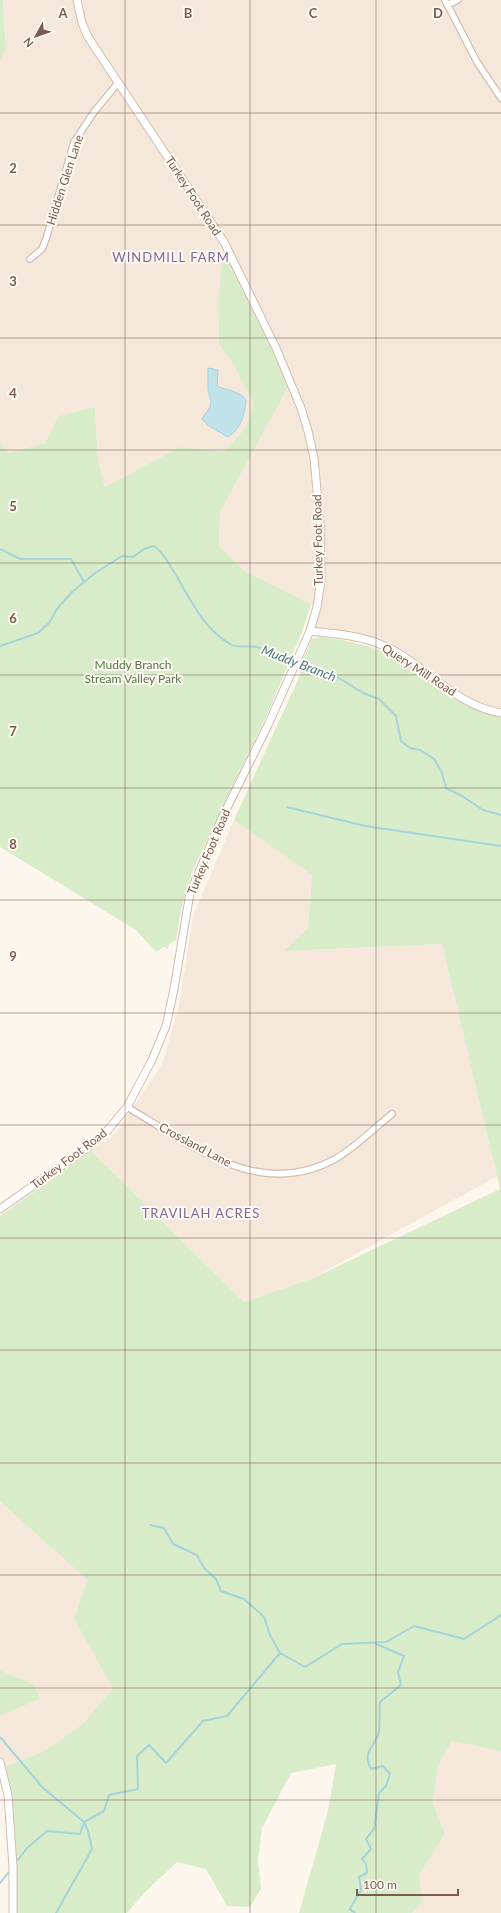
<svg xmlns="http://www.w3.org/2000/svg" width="501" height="1913" viewBox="0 0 501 1913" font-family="Lato,sans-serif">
<rect width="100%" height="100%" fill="#fdf6ec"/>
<path fill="#f5e8da" d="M3,0H501V713L480,708L383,645L310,631L317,607L244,571L219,546L220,512L290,384L224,243L218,301L219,345L232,362L253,402L246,427L224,452L180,447L105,487L98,460L95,407L58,416L45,443L7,453L0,443V57L6,40Z
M234,820L312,875L308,928L285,951L442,944L497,1176L311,1279L244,1302L91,1151L116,1133L162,1064L179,1006L193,916Z
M0,1501L87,1580L74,1619L114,1688L84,1723L45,1751L2,1768L0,1762V1716L40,1699L35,1685L0,1670Z
M452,1741L501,1751V1913H412L423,1901L419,1875L445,1834L433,1803L438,1766Z"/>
<path fill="#d8ecc9" d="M0,0H3L6,49L0,60Z
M224,242L290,384L220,512L219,546L244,571L311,604L303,629L266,717L192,872L182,905L176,940L169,944L168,949L164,947L156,952L136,930L0,847V443L8,453L45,443L58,416L95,407L98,460L105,487L180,447L224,452L246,427L253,402L232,362L219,345L218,301Z
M322,637C351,641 375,646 401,660C435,678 461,710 501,717V1751L452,1741L438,1766L433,1803L445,1834L419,1875L423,1901L412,1913H299L328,1811L336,1764L291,1773L262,1828L258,1860L261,1889L250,1907L227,1906L206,1869L177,1862L144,1893L127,1913H13V1867L2,1768L45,1751L84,1723L113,1688L74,1619L87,1580L0,1501V1216L91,1151L244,1302L311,1279L500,1189L442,944L284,951L308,928L312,875L234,820L301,673L298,670L312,639Z
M0,1670L35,1685L40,1699L0,1716Z"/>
<path fill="#bfe3e8" stroke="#a5d3da" d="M208,368L218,370L217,386C227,391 239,390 246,400C245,414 241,429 228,437L209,426L202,419L210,407L211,401L208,390Z"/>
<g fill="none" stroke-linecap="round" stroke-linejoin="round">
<path stroke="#a5d3da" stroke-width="2" d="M0,549L20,559H71L84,582
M0,646L38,633L49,623L57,609L72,592L95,573L122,556L133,557L144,549L154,546C163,552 166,559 171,567C189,595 200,626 230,644C237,649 249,645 257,647C269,651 282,657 294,662
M298,663L339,678L363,693L379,699L396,716L401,741L410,748L420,750L434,759L442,773L446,788L462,796L483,810L501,815
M287,807L365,826L501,846
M150,1525L164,1528L173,1544L197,1555L204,1568L216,1579L221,1591L244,1599L264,1617L270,1635L280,1653
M0,1737L43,1788L84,1822L88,1831L92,1849L56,1913
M18,1860L27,1848L47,1831L80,1834L84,1822L104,1811L109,1795L138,1789L137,1756L149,1745L166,1763L203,1721L227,1716L280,1653L305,1667L342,1644L386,1642L414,1626L464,1639L501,1615
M0,1883L8,1873
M355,1913L350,1909L361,1890L359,1877L367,1873L366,1864L362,1859L371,1849L366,1839L374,1829L379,1793L386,1786L390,1774L383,1766L371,1769C361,1749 376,1748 379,1731C380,1722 379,1712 380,1702L401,1685L398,1672L404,1656L376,1644"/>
<defs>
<path id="minor" d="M445,0L477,62L501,98
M447,5L458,0
M30,259L42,249L46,239L74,142L94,112L118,83
M127,1107C190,1144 259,1201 335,1159C356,1147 373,1129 392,1114"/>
<path id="tertiary" d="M310,631C334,634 359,635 382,645C425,663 453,705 501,713
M0,1209L87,1148L108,1130L127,1107L152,1060L166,1026L174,989L190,893L222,818L268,725L310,631L317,607L321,580L320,523L314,458L308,431L301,408L276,348L224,242L88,37L82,23L77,0
M0,1762L8,1795L13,1867V1913"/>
</defs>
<use href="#minor" stroke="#d1beb0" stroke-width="8"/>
<use href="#tertiary" stroke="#d1beb0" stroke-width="9"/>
<use href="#minor" stroke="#fff" stroke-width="5.5"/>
<use href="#tertiary" stroke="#fff" stroke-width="7"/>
</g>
<path fill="none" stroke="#7a5c4d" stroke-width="1" stroke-opacity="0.55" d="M125,0V1913M250,0V1913M376,0V1913M0,113H501M0,225H501M0,338H501M0,450H501M0,563H501M0,675H501M0,788H501M0,900H501M0,1013H501M0,1125H501M0,1238H501M0,1350H501M0,1463H501M0,1575H501M0,1688H501M0,1800H501"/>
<g text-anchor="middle" stroke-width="4" stroke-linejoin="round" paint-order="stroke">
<g font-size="12" fill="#7a5c4d" stroke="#fffaf3">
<text transform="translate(65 180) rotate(-72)" y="4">Hidden Glen Lane</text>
<text transform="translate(193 196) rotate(57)" y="4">Turkey Foot Road</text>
<text transform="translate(318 540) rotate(-91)" y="4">Turkey Foot Road</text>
<text transform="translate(419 670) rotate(33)" y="4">Query Mill Road</text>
<text transform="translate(209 852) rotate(-67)" y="4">Turkey Foot Road</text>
<text transform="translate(195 1145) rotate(28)" y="4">Crossland Lane</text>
<text transform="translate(69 1159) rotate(-37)" y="4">Turkey Foot Road</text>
</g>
<g font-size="12" fill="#537a41" stroke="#fffaf3">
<text x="133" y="669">Muddy Branch<tspan x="133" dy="14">Stream Valley Park</tspan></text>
</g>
<g font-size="13" letter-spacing="1" fill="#846695" stroke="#fffaf3">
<text x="171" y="262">WINDMILL FARM</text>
<text x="201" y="1218">TRAVILAH ACRES</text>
</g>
<g font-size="13" font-style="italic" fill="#437c86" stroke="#fffaf3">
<text transform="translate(299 663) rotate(21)" y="5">Muddy Branch</text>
</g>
</g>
<g font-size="13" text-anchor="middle" font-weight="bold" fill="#7a5c4d" stroke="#fffaf3" stroke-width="4" stroke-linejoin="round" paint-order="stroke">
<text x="63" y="18">A</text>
<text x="188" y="18">B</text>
<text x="313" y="18">C</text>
<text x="438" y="18">D</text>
<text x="13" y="173">2</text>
<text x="13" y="286">3</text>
<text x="13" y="398">4</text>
<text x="13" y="511">5</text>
<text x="13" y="623">6</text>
<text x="13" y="736">7</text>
<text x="13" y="849">8</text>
<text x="13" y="961">9</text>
</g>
<g transform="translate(36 36) rotate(230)" stroke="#fffaf3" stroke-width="3" paint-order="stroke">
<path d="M0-3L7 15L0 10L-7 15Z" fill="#7a5c4d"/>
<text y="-6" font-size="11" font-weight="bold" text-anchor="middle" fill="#7a5c4d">N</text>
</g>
<path d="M357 1889v6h101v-6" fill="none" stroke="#7a5c4d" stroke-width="2"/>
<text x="363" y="1889" font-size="12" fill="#7a5c4d" stroke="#fffaf3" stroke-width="3" paint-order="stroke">100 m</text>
</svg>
